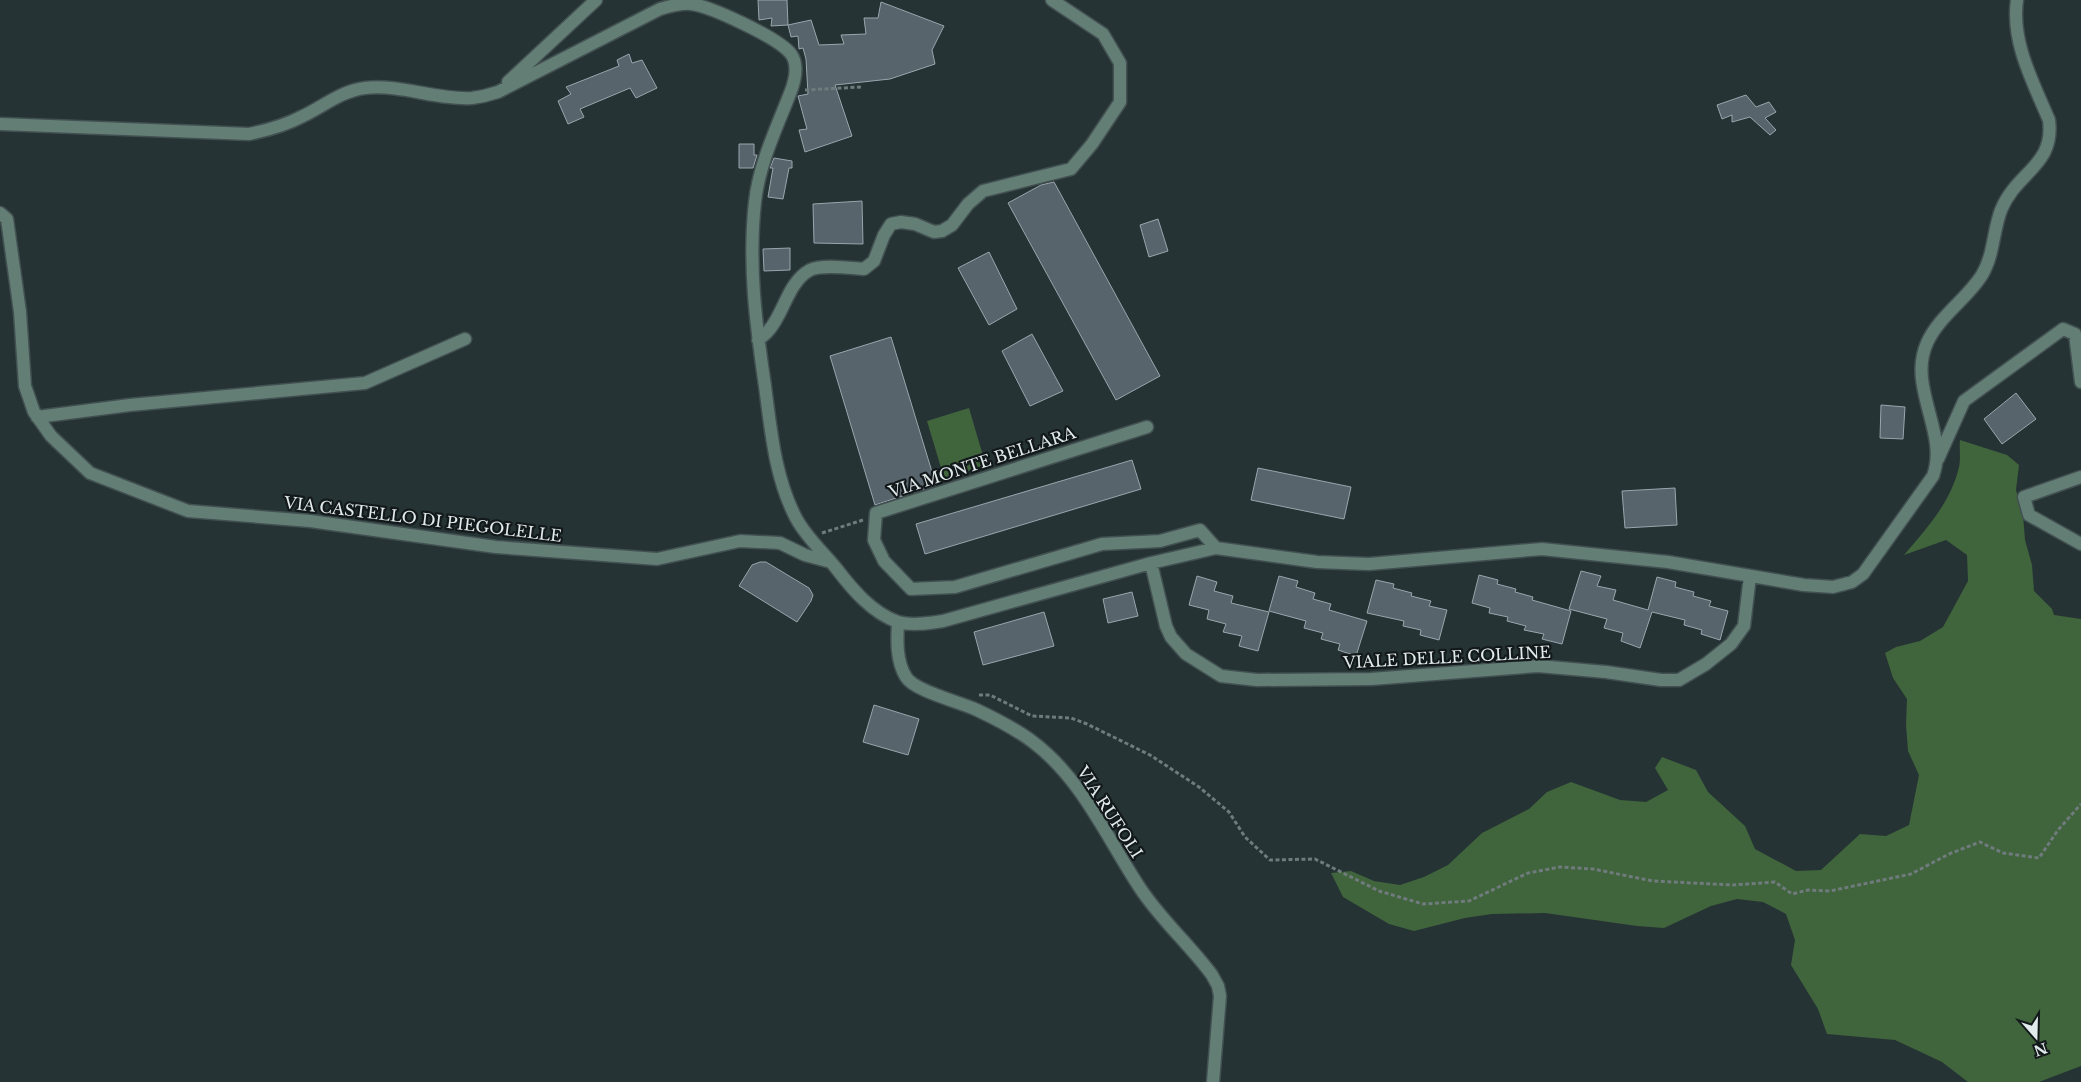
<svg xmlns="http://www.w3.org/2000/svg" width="2081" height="1082" viewBox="0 0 2081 1082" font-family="'Libre Baskerville',serif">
<rect width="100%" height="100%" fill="#253334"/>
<path fill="#40643c" d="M969,408L986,466L944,478L927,421Z
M1960,440L2007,455L2019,465L2016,490L2023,515L2025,540L2032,565L2034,591L2052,609L2054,615L2081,619V1066L2039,1082H1968L1942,1062L1895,1040L1827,1034L1818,1009L1791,965L1795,940L1786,914L1763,902L1737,899L1711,906L1664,928L1637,926L1545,913L1492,914L1465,918L1414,931L1389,924L1343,897L1331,873L1351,871L1374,881L1400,885L1424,877L1448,865L1482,833L1529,809L1547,792L1571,782L1620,800L1646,802L1668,790L1655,768L1662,757L1696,770L1708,792L1745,826L1755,849L1796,871L1821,870L1860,834L1886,836L1909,825L1919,775L1908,751L1906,725L1907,699L1893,678L1885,653L1896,647L1920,641L1943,627L1968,581L1967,555L1946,540L1904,555C1927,528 1951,502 1959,467C1961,458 1959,448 1960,440Z"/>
<path fill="#58646b" stroke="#99a6ae" d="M758,0H787L788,25L771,26L772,18L759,20Z
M881,2L944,26L932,50L935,64L890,79L835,85L852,136L805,152L799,130L807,129L798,96L808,94L806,59L803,48L799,49L798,36L791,37L788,25L811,20L819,45L844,44L841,35L866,34L864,18H878Z
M629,54L632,63L642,60L657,88L636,98L630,88L580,109L584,117L568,124L558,101L571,94L566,87L619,66L617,60Z
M1746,95L1756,107L1769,102L1776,112L1765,118L1776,130L1770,135L1750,117L1732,122V115L1722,119L1717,105Z
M739,144H754V155H757L753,168H739Z
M774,158L792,161V168H789L783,199L768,197L773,168H770Z
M1054,182L1160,376L1116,400L1008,203L1041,185Z
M862,201L863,244L814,243L813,204Z
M1158,219L1168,251L1149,257L1140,225Z
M790,248V270L764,271L763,249Z
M989,252L1017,309L989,325L958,268Z
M1032,334L1063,391L1030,406L1002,351Z
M891,337L936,485L875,505L830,356Z
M2016,393L2036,419L2002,444L1984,419Z
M1881,405L1905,407L1903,439L1880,438Z
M1132,460L1141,489L925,554L916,524Z
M1258,468L1351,487L1344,519L1251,500Z
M1675,488L1677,525L1625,528L1622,491Z
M760,562H766L809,588L813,595L811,601L797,622L739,586L752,565Z
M1581,571L1601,576L1597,586L1616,590L1613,600L1648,610L1657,577L1676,582L1675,587L1694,592L1693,596L1711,601L1709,606L1728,611L1720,640L1701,634L1702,630L1684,625L1685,620L1652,612L1640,648L1621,641L1623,633L1604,628L1607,619L1569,609Z
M1479,575L1498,580L1497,584L1516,589L1515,592L1533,597L1532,600L1571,611L1562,644L1542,639L1544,634L1524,630L1526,626L1507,621L1508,617L1489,613L1490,608L1472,603Z
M1197,576L1217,582L1214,591L1233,596L1231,603L1269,612L1258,651L1239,646L1242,636L1223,632L1226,624L1207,619L1209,610L1189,605Z
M1279,576L1298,581L1296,587L1315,593L1313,599L1331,604L1329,610L1367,621L1356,656L1338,650L1340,644L1321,639L1323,633L1304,628L1306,621L1269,611Z
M1376,580L1394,584L1393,588L1412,593L1411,596L1431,601L1429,606L1447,610L1439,640L1420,635L1421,630L1403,626L1404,621L1367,613Z
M1132,592L1138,616L1108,623L1103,599Z
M1044,612L1054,646L983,665L974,632Z
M874,705L919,719L908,755L863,742Z"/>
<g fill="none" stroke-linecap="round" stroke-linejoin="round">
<defs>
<path id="minor" d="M508,82L596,0
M0,124L249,134C269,130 286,125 303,116C324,106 341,91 365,88C401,84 436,100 472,98C480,97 489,95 498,92L660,9C670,6 681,3 691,4C710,6 779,38 791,54C799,65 795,80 791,91C777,127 759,164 755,202C748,264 756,325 765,386C771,431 775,478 796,518C806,537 823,552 836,568C852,589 872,613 898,622C912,626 929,623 943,621L1151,563L1216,548L1317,562L1369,564L1542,549L1668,562L1804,585L1833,587L1852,582L1863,574L1933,476C1949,433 1907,387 1927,343C1939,316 1967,299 1982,275C1994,255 1993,231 2001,210C2017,171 2055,166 2049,120C2033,82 2011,42 2017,0
M0,213L7,219L20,312L25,386L34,412L51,436L90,473L188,511L310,521L496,547L657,559L740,541L780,543L805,555L831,562
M758,340C762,337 766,334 769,330C784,313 788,282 810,270C822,264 850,268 864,269L874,261L884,235L891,224L901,222L915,224L934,232L942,231L952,225L968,204L983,191L1071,169L1092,144L1120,102V63L1103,34L1052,0
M37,417L130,405L365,383L465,339
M1147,427L876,513L874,540L884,561L911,589L955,587L1102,544L1160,541L1200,530L1216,548
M1938,459L1964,401L2063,329L2075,334L2081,382
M2081,477L2024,497L2029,515L2081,544
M1151,563L1166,626L1171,637L1186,654L1221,676L1257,680L1371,679L1538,666L1606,672L1661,680H1679L1706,664L1731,644L1744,626L1750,576
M898,622C897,640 896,661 906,677C914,691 960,702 977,710C996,719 1016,729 1033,742C1082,779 1107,838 1140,888C1161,920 1190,945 1212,975L1218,986L1220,996L1213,1082"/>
</defs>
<use href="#minor" stroke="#435051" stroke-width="15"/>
<path stroke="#6f7b7c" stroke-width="3" stroke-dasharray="4 2.5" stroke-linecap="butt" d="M805,90L861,87
M822,533L863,520
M979,695H990L1032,716L1071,718L1087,724L1150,755L1199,787L1229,812L1245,837L1270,860L1315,859L1379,891L1423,904L1469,901L1528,873L1560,867L1593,869L1653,881L1733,885L1775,882L1792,894L1808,890L1830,891L1911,874L1949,854L1980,842L2003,853L2039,858L2058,830L2081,804"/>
<use href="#minor" stroke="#627e75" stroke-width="12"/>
</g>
<g text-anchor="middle" stroke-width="4.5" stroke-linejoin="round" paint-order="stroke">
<g font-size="16" fill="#e2ebec" stroke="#13191a">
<text transform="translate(982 462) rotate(-18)" y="6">VIA MONTE BELLARA</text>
<text transform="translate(423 519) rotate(7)" y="6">VIA CASTELLO DI PIEGOLELLE</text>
<text transform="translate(1447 657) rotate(-3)" y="6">VIALE DELLE COLLINE</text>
<text transform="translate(1110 812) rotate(57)" y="6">VIA RUFOLI</text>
</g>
</g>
<g transform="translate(2036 1037) rotate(160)" stroke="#13191a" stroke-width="4" paint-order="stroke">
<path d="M0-4L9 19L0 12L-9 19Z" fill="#e2ebec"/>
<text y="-8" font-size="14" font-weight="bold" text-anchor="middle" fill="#e2ebec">N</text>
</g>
</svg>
